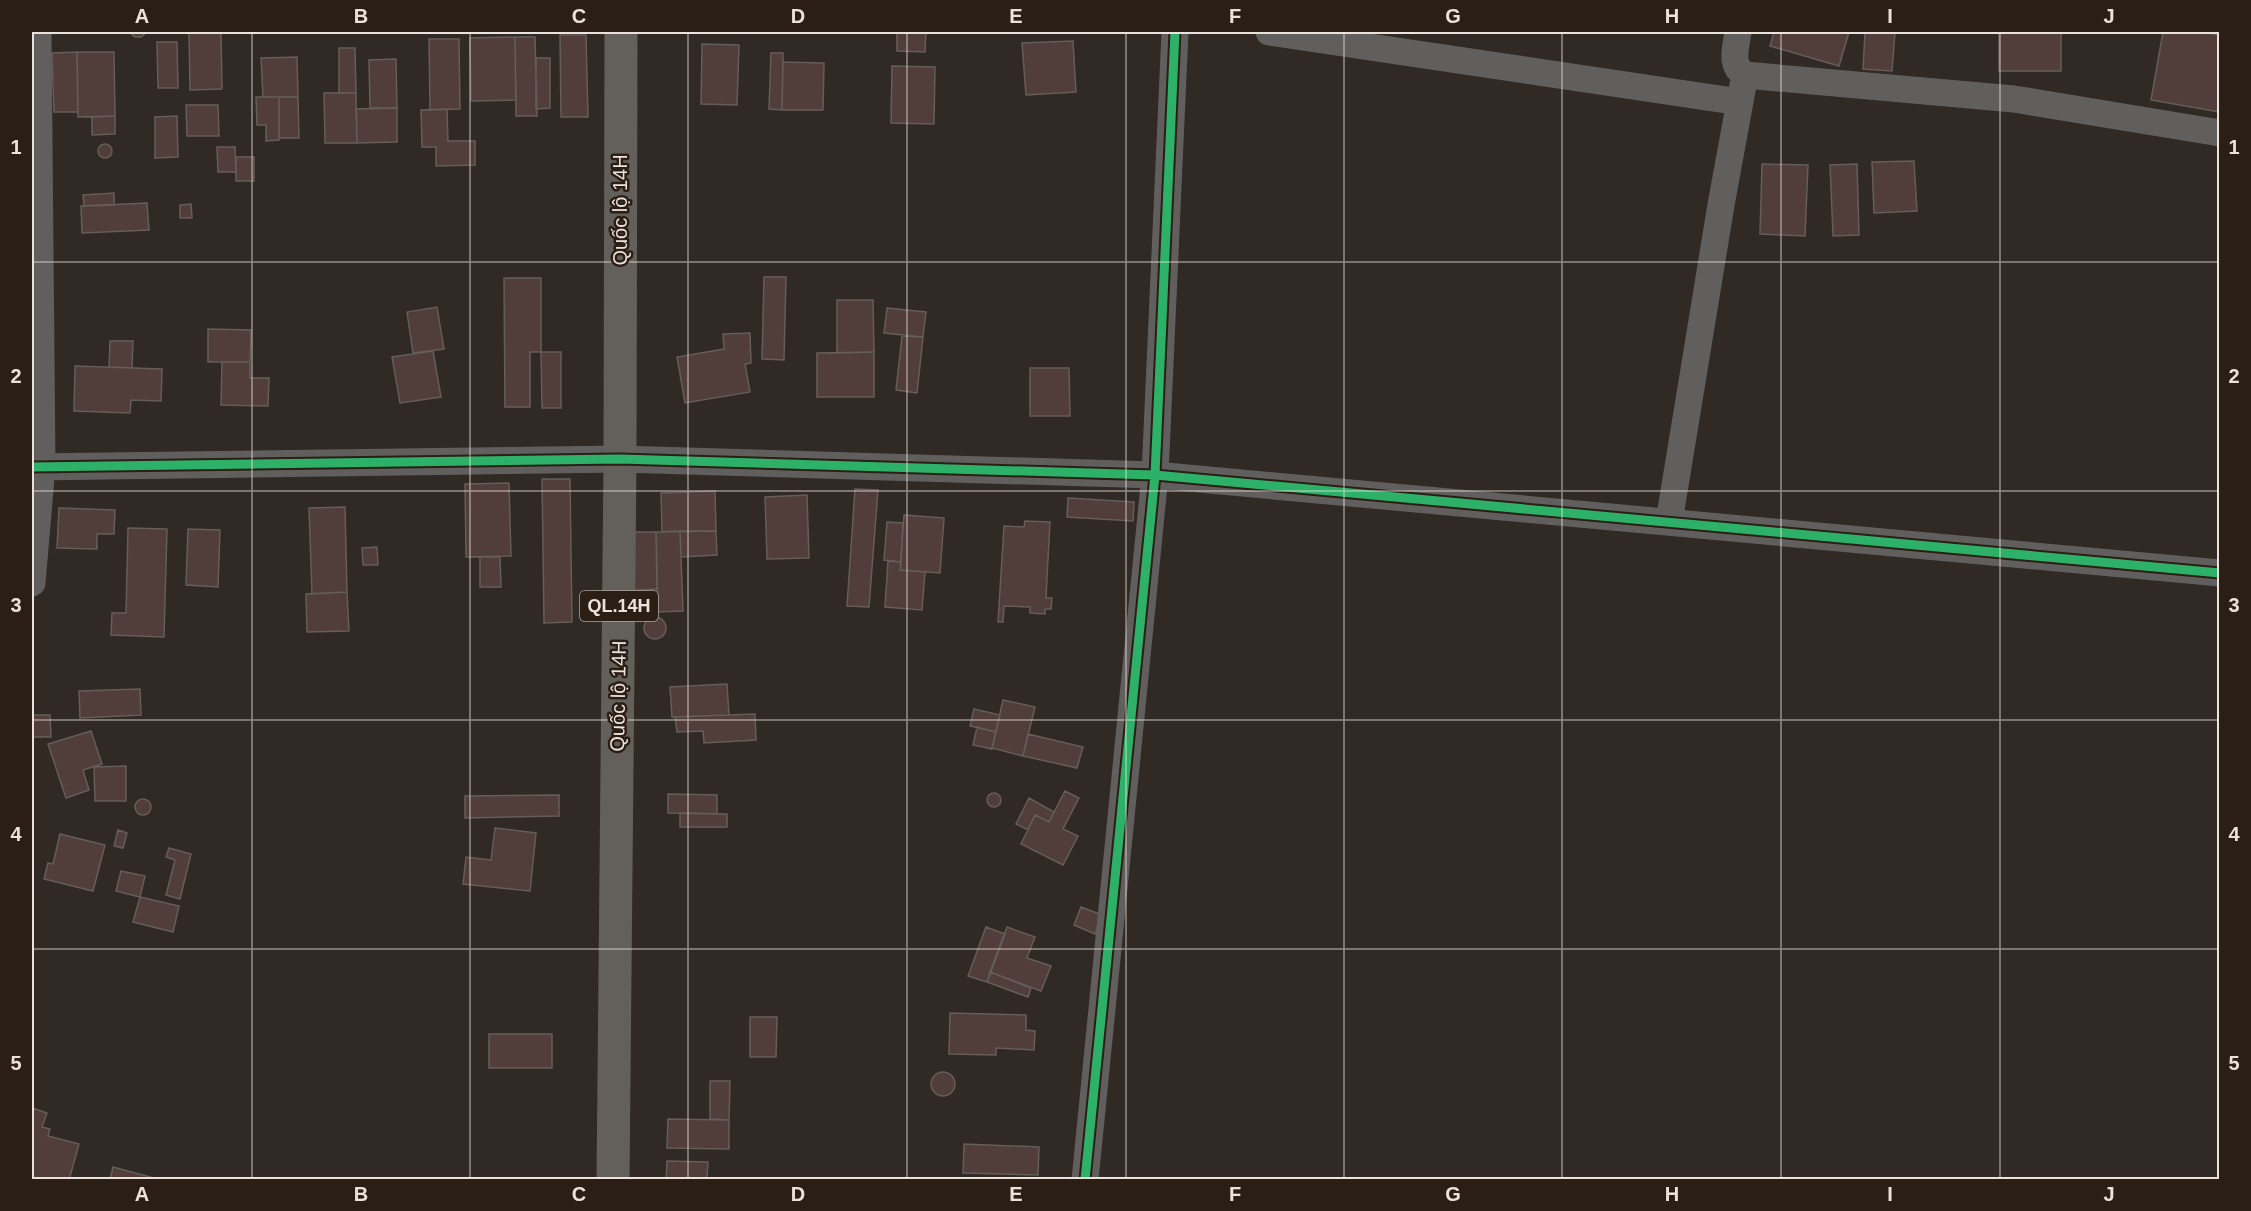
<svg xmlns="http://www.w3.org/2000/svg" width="2251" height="1211" viewBox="0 0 2251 1211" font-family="Helvetica,sans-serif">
<rect width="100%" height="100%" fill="#302924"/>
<path fill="#513e3b" stroke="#645d5a" stroke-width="1.5" d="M129,32H147L141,37H135Z
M189,32H221L222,89L190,90Z
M897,32H926L925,52L897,51Z
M1774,32H1849L1839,66L1770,46Z
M1865,32H1895L1892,71L1863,69Z
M1999,32H2061V71H1999Z
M2163,32H2201L2220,35V112L2151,100Z
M560,35H586L588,117H561Z
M515,37H535L537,116H516Z
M515,37L516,100L471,101L470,38Z
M429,39H459L460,109L430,110Z
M1073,41L1076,92L1026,95L1022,43Z
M157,42H177L178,88H158Z
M702,44L739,45L737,105L701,104Z
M339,48H355L356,93H339Z
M77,52L78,112H54L52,53Z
M77,52H114L115,116L78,117Z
M771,53H783L782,110L769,109Z
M297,57L298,97H263L261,58Z
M536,58H550V108L536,109Z
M396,59L397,108H370L369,60Z
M783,62L824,63L823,110H782Z
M892,66L935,67L934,124L891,123Z
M324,93H356L357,143H325Z
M256,97H279V140L266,141V125H257Z
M279,97H298L299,138H279Z
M186,105H218L219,136H187Z
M397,108V142L357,143L356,109Z
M447,109L448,141H475V165L436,166V147H422L421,110Z
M115,116V134L92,135V117Z
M177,116L178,157L155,158V117Z
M98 151a7 7 0 1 1 14 0a7 7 0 1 1-14 0Z
M217,147H235L236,172H218Z
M236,157H254V181H236Z
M1914,161L1917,211L1874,213L1872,162Z
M1762,164L1808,165L1805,236L1760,234Z
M1857,164L1859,235L1833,236L1830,165Z
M114,193V205L84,206L83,195Z
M147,203L149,230L82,233L81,206Z
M191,204L192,218H180V205Z
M764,277H786L784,360L762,359Z
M504,278H541V352H530V407H505Z
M837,300H873L874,352L837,353Z
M437,307L444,349L413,353L407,312Z
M887,308L926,312L923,337L884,333Z
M208,329L251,330L250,362H208Z
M750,333L751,363L745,364L750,392L685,403L677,357L724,349L723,334Z
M902,336L923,337L917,393L896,390Z
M110,341H133L132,368L109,367Z
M433,351L441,397L400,403L392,357Z
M541,352H561V408H542Z
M874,352V397H817V353Z
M222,362H250V378H269L268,406L221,405Z
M75,366L162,369L161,401L131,400L130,413L74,411Z
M1030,368H1069L1070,416H1030Z
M542,479H570L572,622L544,623Z
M509,483L511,556L466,557L465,484Z
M855,489L878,490L869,607L847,606Z
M715,491L716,531L662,532L661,493Z
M807,495L809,558L767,559L765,497Z
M1068,498L1134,502L1133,521L1067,517Z
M345,507L347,592L312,594L309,508Z
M59,508L115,510L114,534H97V549L57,548Z
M904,515L944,518L940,573L900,570Z
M1025,521L1050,522L1046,598H1052L1051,609H1045V614L1030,613V607L1004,606L1003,622H998L1004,526L1024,527Z
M887,522L903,523L901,562L884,560Z
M128,528L167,529L164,637L111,635L112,613H126Z
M188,529L220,530L218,587L186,585Z
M680,531H716L717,555L681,557Z
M680,531L683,611L658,612L656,532Z
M632,532H656L657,589L634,590Z
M377,547L378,565H363L362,548Z
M480,557H500L501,587H480Z
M888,561L901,562L900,570L925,572L922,610L885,607Z
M347,592L349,631L307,632L306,594Z
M644 628a11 11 0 1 1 22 0a11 11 0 1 1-22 0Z
M727,684L729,715L672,717L670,687Z
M140,689L141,715L80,718L79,691Z
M1003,700L1035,707L1023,756L992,748Z
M974,709L1000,715L996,732L970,726Z
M755,714L756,740L704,743L703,731L677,732L675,717Z
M33,715H50L51,737H33Z
M977,727L996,732L992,749L973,745Z
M91,731L102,764L83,770L89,790L66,798L48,744Z
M1028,734L1083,747L1077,768L1023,756Z
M126,766V801H95L94,767Z
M1065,791L1079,798L1063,829L1078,836L1063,865L1021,844L1035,815L1049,822Z
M987 800a7 7 0 1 1 14 0a7 7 0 1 1-14 0Z
M668,794L717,795V814L668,813Z
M559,795V816L465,818V796Z
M1029,798L1054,812L1049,822L1035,815L1028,830L1016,824Z
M135 807a8 8 0 1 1 16 0a8 8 0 1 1-16 0Z
M680,813L727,814V827H680Z
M495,828L536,833L530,891L463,884L466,857L491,860Z
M118,830L127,833L123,848L114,846Z
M60,834L105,845L93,891L44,879L48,863L53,864Z
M169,848L191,854L180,899L166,895L175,860L166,857Z
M121,871L145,876L140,897L116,891Z
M140,897L179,906L173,932L133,922Z
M1081,907L1102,915L1095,934L1074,925Z
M986,927L1005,934L987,982L968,976Z
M1007,927L1035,937L1027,958L1051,966L1041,991L990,972Z
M990,972L1031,988L1028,997L987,982Z
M950,1013L1026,1015V1030L1035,1031L1034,1050L996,1048V1055L949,1054Z
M750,1017H777L776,1057H750Z
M489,1034H552V1068H489Z
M931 1084a12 12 0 1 1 24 0a12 12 0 1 1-24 0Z
M710,1081H730L729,1120L710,1119Z
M32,1108L47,1113L42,1127L50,1129L48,1136L79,1144L69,1180H32Z
M668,1119L729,1120V1149L667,1148Z
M964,1144L1039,1147L1038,1175L963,1173Z
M667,1161L708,1162L707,1180H666Z
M113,1167L154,1178L153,1180H110Z"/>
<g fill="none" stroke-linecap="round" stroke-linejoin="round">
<path stroke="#615f5d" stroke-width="27" d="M1269,32L1740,102
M1738,32C1736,48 1729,65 1745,75L2014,99L2220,133
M32,467L620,459L1155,475L2220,573
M1669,522L1721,205L1743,85
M32,583L42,466L38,32
M1085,1180L1155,475L1175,32"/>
<path stroke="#63605b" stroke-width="33" d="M613,1180L620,459L621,32"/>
<defs>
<path id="cycleway" d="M32,467L620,459L1155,475L2220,573
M1085,1180L1155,475L1175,32"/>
</defs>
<use href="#cycleway" stroke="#2b1e15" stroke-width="13"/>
<use href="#cycleway" stroke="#2db169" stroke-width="9"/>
</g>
<path fill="none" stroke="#ebe2dc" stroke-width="1.5" stroke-opacity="0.55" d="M252,32V1180M470,32V1180M688,32V1180M907,32V1180M1126,32V1180M1344,32V1180M1562,32V1180M1781,32V1180M2000,32V1180M32,262H2220M32,491H2220M32,720H2220M32,949H2220"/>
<g text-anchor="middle" stroke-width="5" stroke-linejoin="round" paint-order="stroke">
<rect fill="#2b1e15" stroke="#b1a7a0" stroke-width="1.5" x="580" y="591" width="78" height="30" rx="4.5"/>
<g font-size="18" font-weight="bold" fill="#ebe2dc">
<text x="619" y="612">QL.14H</text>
</g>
<g font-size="20" fill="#ebe2dc" stroke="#2b1e15">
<text transform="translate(620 210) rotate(-90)" y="7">Quốc lộ 14H</text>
<text transform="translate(618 696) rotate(-89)" y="7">Quốc lộ 14H</text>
</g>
</g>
<rect width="2251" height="1211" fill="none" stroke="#2b1e15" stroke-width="66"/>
<rect x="33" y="33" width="2185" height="1145" fill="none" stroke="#ebe2dc" stroke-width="2"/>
<g font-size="20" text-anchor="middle" font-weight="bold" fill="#ebe2dc">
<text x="142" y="23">A</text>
<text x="361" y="23">B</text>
<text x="579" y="23">C</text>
<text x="798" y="23">D</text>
<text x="1016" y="23">E</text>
<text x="1235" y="23">F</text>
<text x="1453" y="23">G</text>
<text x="1672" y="23">H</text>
<text x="1890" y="23">I</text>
<text x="2109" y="23">J</text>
<text x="16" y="154">1</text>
<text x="2234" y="154">1</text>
<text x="16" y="383">2</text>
<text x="2234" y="383">2</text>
<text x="16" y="612">3</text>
<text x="2234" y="612">3</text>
<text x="16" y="841">4</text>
<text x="2234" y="841">4</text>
<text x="16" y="1070">5</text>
<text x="2234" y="1070">5</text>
<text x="142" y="1201">A</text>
<text x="361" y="1201">B</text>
<text x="579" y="1201">C</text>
<text x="798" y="1201">D</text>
<text x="1016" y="1201">E</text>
<text x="1235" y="1201">F</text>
<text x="1453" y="1201">G</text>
<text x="1672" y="1201">H</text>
<text x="1890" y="1201">I</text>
<text x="2109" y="1201">J</text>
</g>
</svg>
